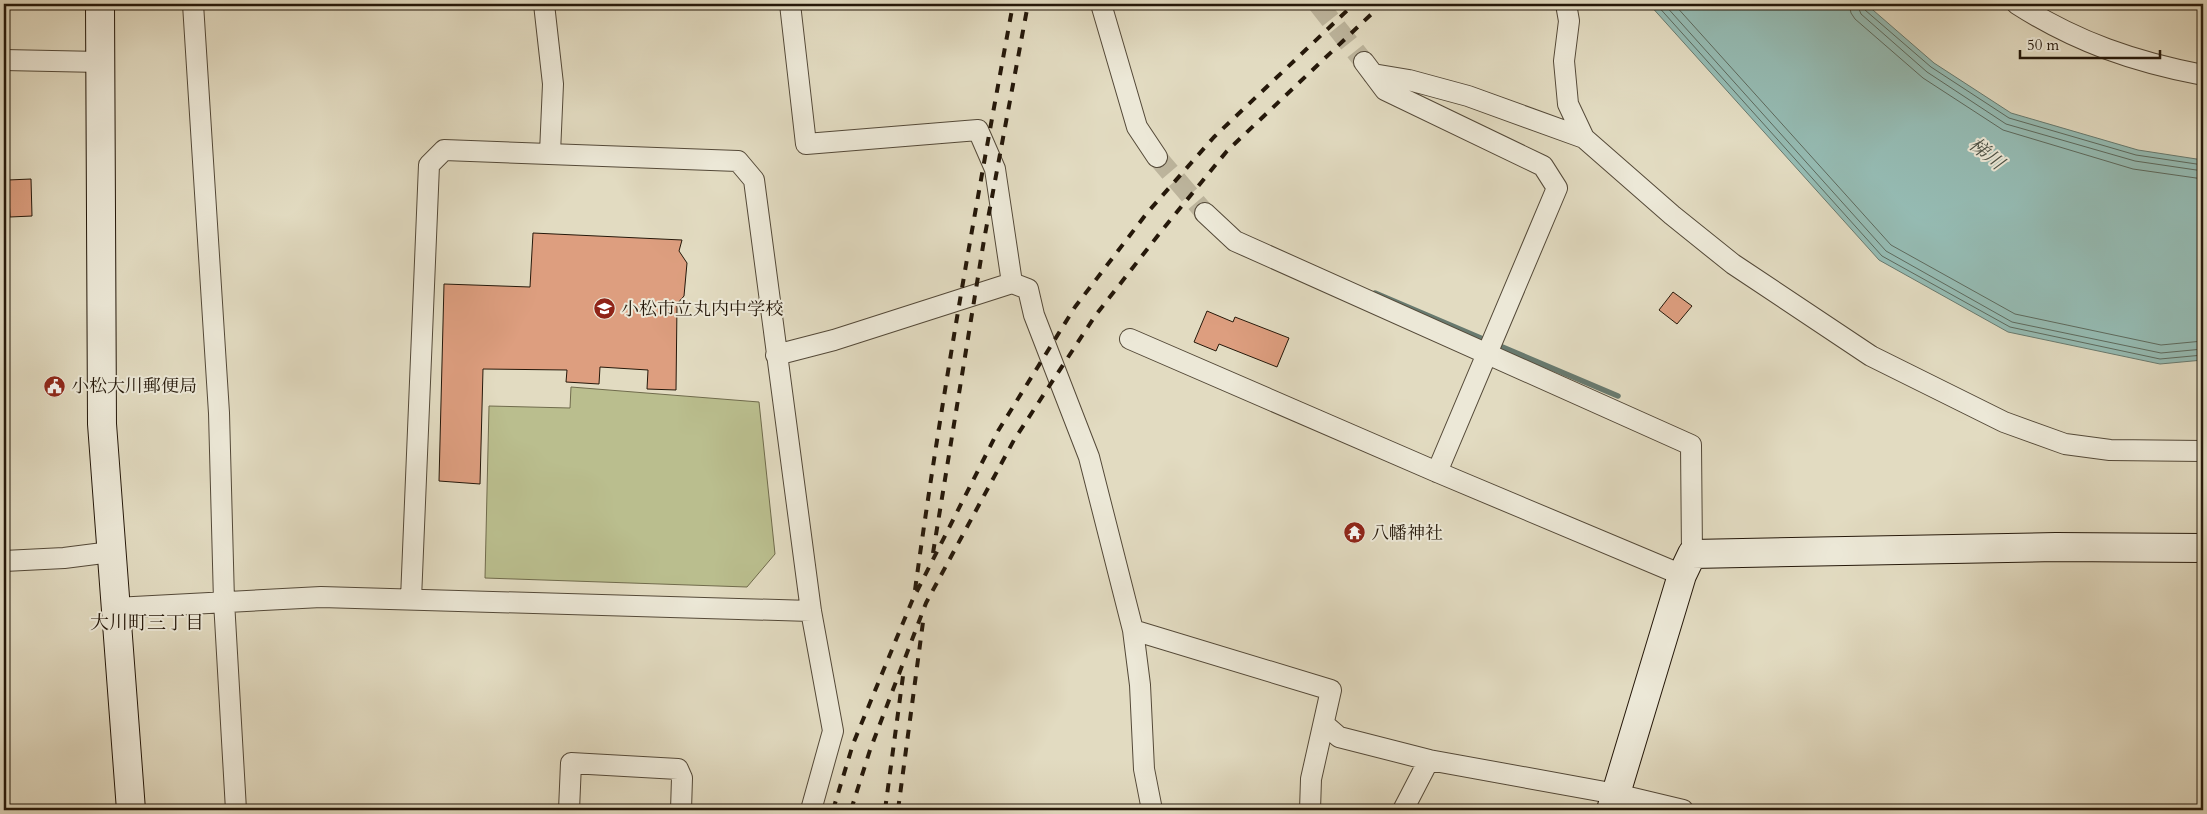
<svg xmlns="http://www.w3.org/2000/svg" width="2207" height="814" viewBox="0 0 2207 814" font-family="Cardo,'Noto Serif JP',serif">
<rect width="100%" height="100%" fill="#e2dbc1"/>
<filter id="stains"><feTurbulence type="fractalNoise" baseFrequency=".004" numOctaves="4"/><feColorMatrix values="0 0 0 0 .2 0 0 0 0 .09 0 0 0 0 .02 0 0 0 .5 -.17"/></filter>
<radialGradient id="worn" r=".72"><stop offset=".6" stop-color="#630" stop-opacity="0"/><stop offset="1" stop-color="#630" stop-opacity=".3"/></radialGradient>
<path fill="#babe8e" stroke="#706b4c" d="M571,387L759,402L775,554L747,587L485,578L489,406L570,408Z"/>
<path fill="#95bbb3" stroke="#687a6f" d="M1649,4H1866L1934,63L2011,113L2138,150L2203,160V360L2160,364L2008,332L1879,260Z"/>
<g fill="none" stroke-linecap="round" stroke-linejoin="round">
<path stroke="#5d6a5e" stroke-width="1" d="M1656,4L1882,256L2010,327L2160,359L2203,355
M1664,4L1886,251L2012,322L2161,353L2203,349
M1674,4L1891,245L2015,314L2161,345L2203,341
M1849,4L1851,13L1855,19L1923,78L2003,130L2133,169L2203,179
M1857,4L1861,14L1927,72L2006,124L2135,161L2203,171
M1863,4L1865,10L1931,67L2009,118L2136,155L2203,165"/>
<path stroke="#687a6f" stroke-width="5.5" d="M1375,293L1483,339
M1500,346L1618,396"/>
</g>
<path fill="#dd9e7f" stroke="#25180a" d="M31,179L32,216L10,217L8,180Z
M533,233L682,240L679,251L687,263L684,296L677,304L676,390L647,389L648,370L600,367L599,384L566,382L567,370L483,369L480,484L439,481L444,284L530,287Z
M1673,292L1692,306L1677,324L1659,310Z
M1207,311L1233,322L1235,317L1289,338L1277,367L1219,344L1216,351L1194,342Z"/>
<g fill="none" stroke-linecap="round" stroke-linejoin="round">
<path stroke="#bcb49c" stroke-width="20" stroke-dasharray="20 10" stroke-linecap="butt" d="M1318,4L1364,62
M1157,157L1205,213"/>
<defs>
<path id="street" d="M193,4L219,413L224,601L236,810
M544,4L553,84L550,153
M790,4L806,144L978,130L995,169L1012,283
M1101,4L1137,127L1157,157
M1566,4L1569,21L1564,61L1568,104L1584,138L1672,215L1733,264L1871,356L2004,422L2065,444L2110,450L2203,451
M2017,4C2076,42 2135,62 2203,75
M4,60L100,62
M1364,62L1385,90L1543,166L1557,188L1437,472
M1373,74L1409,80L1468,96L1584,138
M1205,213L1235,241L1691,445L1692,554
M1130,339L1437,472L1682,575
M776,355L834,340L1012,283L1028,289L1034,315L1089,457L1133,630L1140,685L1144,769L1152,810
M4,561L64,558L111,552
M411,599L429,165L444,150L738,161L754,180L811,611L833,731L811,810
M115,608L321,597L811,611
M1133,630L1331,690L1311,779L1310,810
M1324,724L1339,737L1429,760
M569,810L571,763L678,769L682,778L681,810
M1403,810L1429,760L1616,794L1683,810"/>
<path id="secondary" d="M100,4L102,424L131,810
M1611,810L1682,575L1692,554L2056,547L2203,548"/>
</defs>
<use href="#street" stroke="#544938" stroke-width="22"/>
<use href="#secondary" stroke="#25180a" stroke-width="30"/>
<use href="#street" stroke="#ece8d7" stroke-width="20"/>
<use href="#secondary" stroke="#ece8d7" stroke-width="28"/>
<path stroke="#25180a" stroke-width="4" stroke-dasharray="9 9" stroke-linecap="butt" d="M933,553L984,240L1028,4
M915,590C942,393 977,199 1013,4
M833,810L853,744L912,601L998,431L1075,307L1147,213L1214,137L1354,4
M851,810L870,750L926,603L1014,440L1095,316L1163,229L1227,151L1382,4
M885,810L903,676
M898,810L923,622"/>
</g>
<defs>
<symbol id="school-disc" viewBox="-11 -11 22 22"><circle r="9.5" fill="#8f2418" stroke="#ece8d7"/><path d="M0-5L7-2L0 1L-7-2ZM-4 1L0 2.5L4 1V4Q0 6-4 4Z" fill="#fff"/></symbol>
<symbol id="civic-disc" viewBox="-11 -11 22 22"><circle r="9.5" fill="#8f2418" stroke="#ece8d7"/><path d="M-.6-6.5H3V-4.5H.6V-3L4-1V1h2V6H-6V1h2V-1L-.6-3ZM-1.2 2.5V6h2.4V2.5Z" fill="#fff"/></symbol>
<symbol id="temple-disc" viewBox="-11 -11 22 22"><circle r="9.5" fill="#8f2418" stroke="#ece8d7"/><path d="M0-6L5-2H3V0L6.5 2.5H4V6H1.5V3h-3V6H-4V2.5H-6.5L-3 0V-2H-5Z" fill="#fff"/></symbol>
</defs>
<g fill-rule="evenodd">
<use href="#school-disc" x="592" y="296" width="25" height="25"/>
<use href="#civic-disc" x="42" y="374" width="25" height="25"/>
<use href="#temple-disc" x="1342" y="520" width="25" height="25"/>
</g>
<g text-anchor="middle" stroke-width="4" stroke-linejoin="round" paint-order="stroke">
<g font-size="18" fill="#25180a" stroke="#ece8d7" text-anchor="start">
<text x="621" y="315">小松市立丸内中学校</text>
<text x="71" y="392">小松大川郵便局</text>
<text x="1371" y="539">八幡神社</text>
</g>
<g font-size="19" font-style="italic" fill="#4c5145" stroke="#ece8d7">
<text transform="translate(1987 153) rotate(39)" y="7">梯川</text>
</g>
<g font-size="19" fill="#25180a" stroke="#ece8d7">
<text x="147" y="629">大川町三丁目</text>
</g>
</g>
<rect width="2207" height="814" fill="none" stroke="#e2dbc1" stroke-width="20"/>
<rect x="5" y="5" width="2197" height="804" fill="none" stroke="#25180a" stroke-width="2.5"/>
<rect x="10" y="10" width="2187" height="794" fill="none" stroke="#25180a"/>
<path d="M2020 50v8h140v-8" fill="none" stroke="#25180a" stroke-width="2.5"/>
<text x="2027" y="50" font-size="15" fill="#25180a" stroke="#ece8d7" stroke-width="4" paint-order="stroke">50 m</text>
<rect width="100%" height="100%" filter="url(#stains)"/>
<rect width="100%" height="100%" fill="url(#worn)"/>
</svg>
